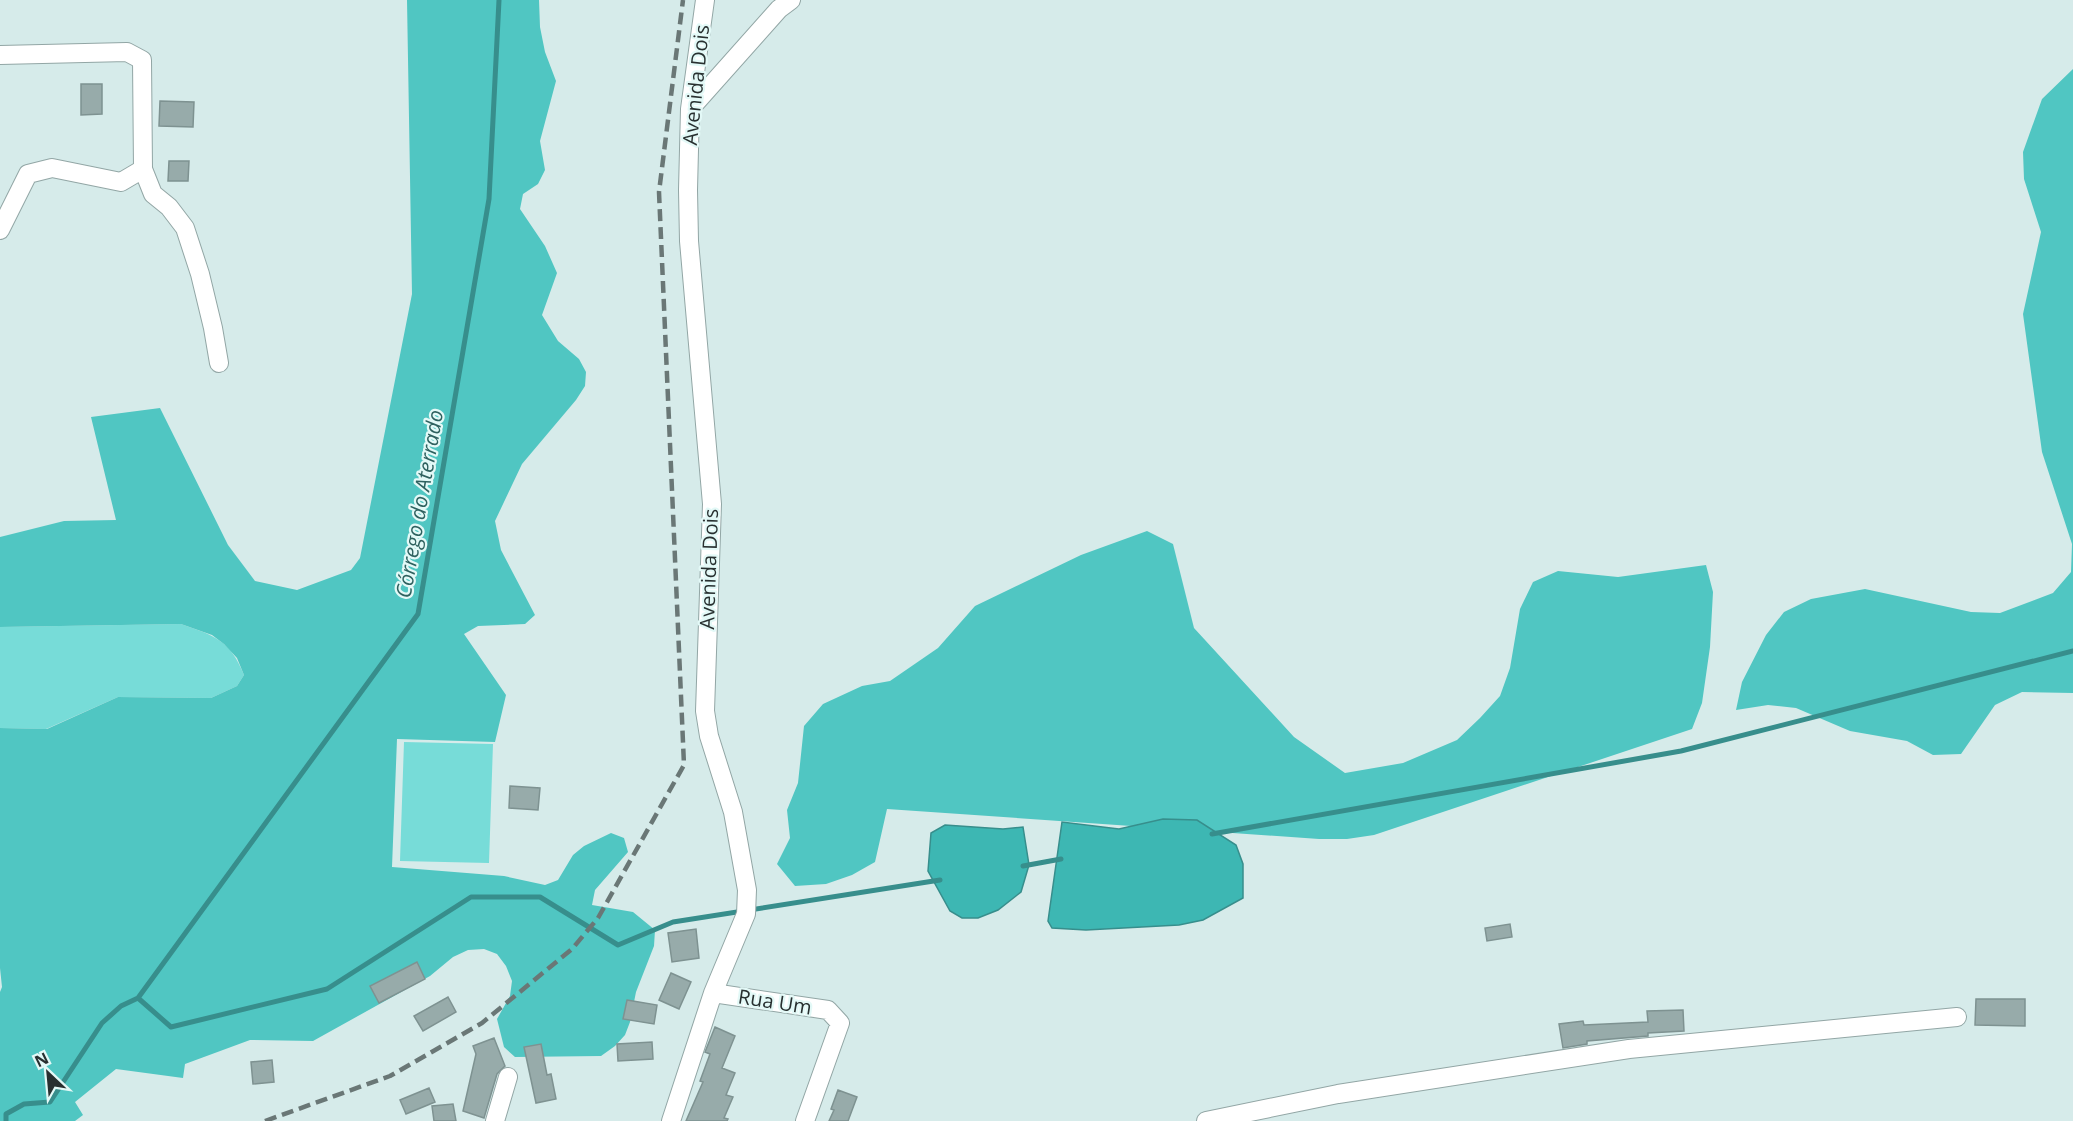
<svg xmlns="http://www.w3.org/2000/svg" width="2073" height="1121" viewBox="0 0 2073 1121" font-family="'Open Sans',sans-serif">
<rect width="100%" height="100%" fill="#d6ebea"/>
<path fill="#77dcd8" d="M181,624C215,636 230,640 244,675L237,686L211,698L118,697L46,729L0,728V627Z
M404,742L493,744L489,863L400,861Z"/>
<path fill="#50c6c2" d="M407,0H539L540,27L545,52L556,81L540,141L545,170L538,184L523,194L520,209L545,246L557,273L542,315L558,341L579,359L586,372L585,386L576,400L522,464L495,521L501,550L535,615L525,624L478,626L464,634L506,695L495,742L397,739L392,867L504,876L545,885L558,880L573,855L584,846L611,833L624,838L628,852L595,890L592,905L633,912L655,930L654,946L636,992L630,1022L625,1035L615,1046L601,1056L515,1057L504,1047L497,1019L510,996L512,981L506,966L497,954L484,949L468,950L453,957L430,976L313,1041L250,1040L185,1064L183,1078L116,1069L75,1102L83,1115L75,1121H0V992L2,987L0,968V728L47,729L118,697L211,698L237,686L244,675L237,658L224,644L212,635L181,624L0,627V537L64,521L116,520L91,417L160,408L228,545L255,581L297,590L351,570L360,558L412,294Z
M2073,69V693L2022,692L1995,705L1961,754L1933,755L1907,741L1850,731L1796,708L1768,705L1736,710L1742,682L1766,635L1784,612L1811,599L1865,589L1971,612L2000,613L2053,593L2071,572L2072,544L2042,452L2023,314L2041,232L2024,179L2023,152L2042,99Z
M1147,531L1173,544L1194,628L1294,737L1345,773L1403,763L1457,740L1480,718L1500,696L1510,668L1520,609L1533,582L1558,571L1618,577L1706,565L1713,592L1710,647L1702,703L1692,729L1374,835L1347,839H1319L887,809L875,862L852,875L826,884L795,886L777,864L790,838L787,810L798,783L804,726L823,704L862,686L890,681L938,648L975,606L1081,555Z"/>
<path fill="#3db7b3" stroke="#378e8c" stroke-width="1.5" d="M1163,819L1197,820L1236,845L1243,864V898L1203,920L1179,925L1086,930L1052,928L1048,921L1062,822L1119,829Z
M945,825L1003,829L1023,827L1029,865L1021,892L998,910L978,918H962L950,911L928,871L931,833Z"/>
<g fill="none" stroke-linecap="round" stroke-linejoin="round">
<path stroke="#378e8c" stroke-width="5" d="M1212,834L1681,751L2073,651
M1023,866L1061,859
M138,998L171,1027L327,989L471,897H540L618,945L673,922L940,880
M6,1121V1114L24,1104L50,1102L102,1023L121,1006L138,998L418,614L489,199L499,0"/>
</g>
<path fill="#97abaa" stroke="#7e9291" stroke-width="1.5" d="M81,84H102V114L81,115Z
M160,101L194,102L193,127L159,126Z
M169,161H189L188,181H168Z
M510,786L540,788L538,810L509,808Z
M1510,924L1512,937L1487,941L1485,928Z
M696,929L699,958L672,962L668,933Z
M417,962L425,979L379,1003L370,986Z
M671,973L691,982L679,1009L659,1000Z
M448,997L456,1012L423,1031L414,1016Z
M1976,999H2025V1026L1975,1025Z
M627,1000L657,1005L654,1024L623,1019Z
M1683,1010L1684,1031L1648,1033V1036L1587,1041V1044L1563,1048L1559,1024L1583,1021L1584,1025L1648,1022L1647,1011Z
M715,1027L735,1036L722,1068L735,1073L726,1095L733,1097L724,1118L728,1119L727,1121H686L703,1082L700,1081L710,1054L705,1052Z
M494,1038L505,1066L497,1074L484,1118L463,1111L476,1054L473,1046Z
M652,1042L653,1059L618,1061L617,1044Z
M541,1044L547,1075L551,1074L556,1099L536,1103L524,1047Z
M272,1060L274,1082L253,1084L251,1062Z
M429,1088L435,1102L406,1114L400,1100Z
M838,1090L857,1097L848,1121H829L834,1110L831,1109Z
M453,1104L456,1121H434L432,1106Z"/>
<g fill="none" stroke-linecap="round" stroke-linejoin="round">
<defs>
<path id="minor" d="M0,55L127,52L142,60L143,169L153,194L169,207L185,228L200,274L213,328L219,363
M690,109L779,9L791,0
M0,230L28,174L52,168L121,182L143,169
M713,993L828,1010L840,1023L805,1121
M495,1121L508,1077
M671,1121L713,993L746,914L747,890L733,812L709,736L705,711L712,504L689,241L688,190L690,109L705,0
M1206,1121L1338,1094L1629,1049L1957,1017"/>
</defs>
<use href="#minor" stroke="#92a6a5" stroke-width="20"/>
<use href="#minor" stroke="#fff" stroke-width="18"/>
<path stroke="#6a7776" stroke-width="4.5" stroke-dasharray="12 6" stroke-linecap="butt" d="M265,1121L390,1076L482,1023L572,949L598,918L684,765L659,192L683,0"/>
</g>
<g text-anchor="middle" stroke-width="4.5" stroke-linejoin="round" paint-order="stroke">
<g font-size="20" fill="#283030" stroke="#e3f9f7">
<text transform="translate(696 85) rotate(-84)" y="7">Avenida Dois</text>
<text transform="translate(709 569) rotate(-88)" y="7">Avenida Dois</text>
<text transform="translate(775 1002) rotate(9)" y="7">Rua Um</text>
</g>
<g font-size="21" font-style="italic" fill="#2e615f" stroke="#e3f9f7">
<text transform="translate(420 504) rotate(-80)" y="7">Córrego do Aterrado</text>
</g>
</g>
<g transform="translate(48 1073) rotate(334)" stroke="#e3f9f7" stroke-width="4.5" paint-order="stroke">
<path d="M0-4.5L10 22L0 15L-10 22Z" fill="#283030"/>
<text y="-9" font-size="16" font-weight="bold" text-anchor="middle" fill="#283030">N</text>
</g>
</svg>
